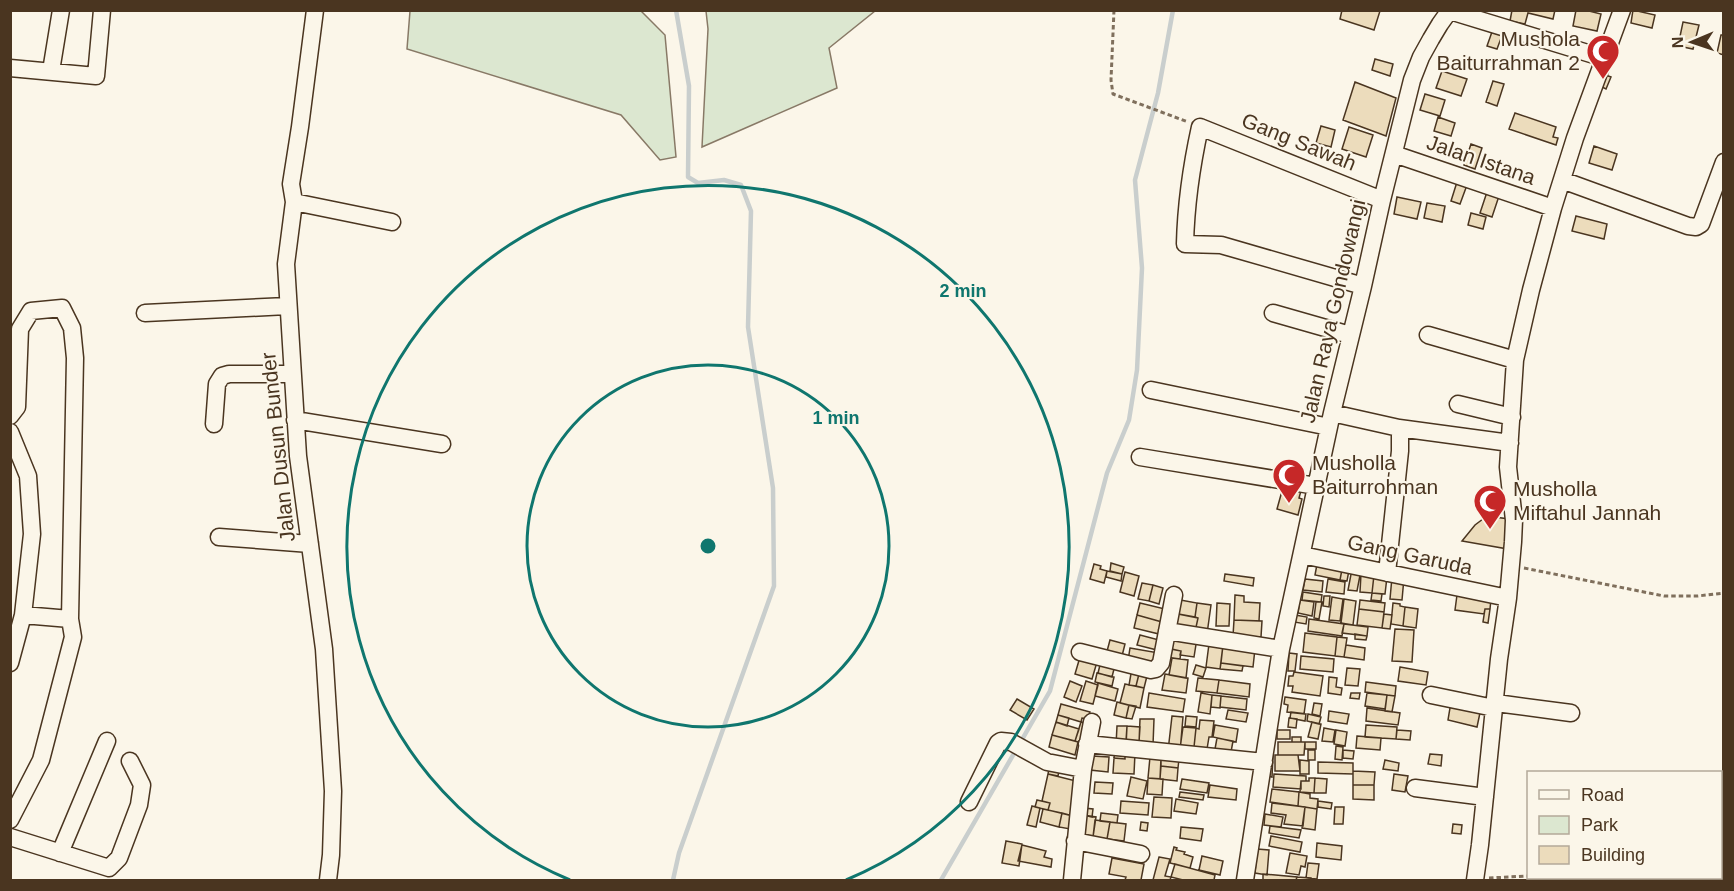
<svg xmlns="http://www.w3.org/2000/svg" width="1734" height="891" viewBox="0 0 1734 891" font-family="Helvetica,sans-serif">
<rect width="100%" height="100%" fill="#fbf6e9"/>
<path fill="#dce7d0" stroke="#887966" stroke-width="1.5" d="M410,11H641L665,35L676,157L660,160L621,115L407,49Z
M706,11V10L875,11L829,48L837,88L702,147L708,29Z"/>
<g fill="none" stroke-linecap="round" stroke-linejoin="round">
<path stroke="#c9cecd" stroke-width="4.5" d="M673,880L679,853L774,586L773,488L748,327L751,211L741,185L724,180L698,183L688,177L689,86L676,10
M941,880L1050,691L1107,473L1129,420L1137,370L1142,268L1135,180L1158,93L1173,10"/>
</g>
<path fill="#ecdcbc" stroke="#4a3520" stroke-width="1.5" d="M1342,10H1378L1380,11L1374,30L1340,19Z
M1512,10H1555L1553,19L1528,13L1525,24L1510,21Z
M1576,10H1585L1601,14L1597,31L1573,26Z
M1633,10L1655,15L1652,28L1631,23Z
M1683,22L1699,25L1693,49L1678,46Z
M1493,29L1503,33L1497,49L1487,46Z
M1721,35H1724V55L1717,53Z
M1375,59L1393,64L1390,76L1372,70Z
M1442,71L1467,79L1461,96L1436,88Z
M1600,73L1611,77L1606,89L1596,84Z
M1493,81L1504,84L1497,106L1486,102Z
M1355,82L1396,98L1386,136L1343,120Z
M1425,94L1445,100L1440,116L1420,110Z
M1515,113L1556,127L1553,137L1558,138L1556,145L1509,129Z
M1438,117L1455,123L1451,136L1434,131Z
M1321,126L1335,130L1331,147L1316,143Z
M1349,127L1373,135L1366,157L1342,149Z
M1471,144L1482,148L1475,169L1464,165Z
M1594,146L1617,154L1612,170L1589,163Z
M1457,182L1467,185L1460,204L1451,201Z
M1487,192L1499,196L1492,217L1480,213Z
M1397,197L1421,202L1417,219L1394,214Z
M1427,203L1445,206L1442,222L1424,218Z
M1471,213L1486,217L1483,229L1468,225Z
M1576,216L1607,224L1604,239L1572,231Z
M1290,484L1302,487L1299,498L1302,499L1298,515L1277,509L1282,491L1288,493Z
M1487,516L1509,519L1508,549L1462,541L1475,525Z
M1318,559L1343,564L1340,580L1315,575Z
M1111,563L1124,567L1122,574L1110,571Z
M1094,564L1101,566L1100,569L1107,571L1104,583L1090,579Z
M1343,564L1350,565L1347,581L1340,580Z
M1352,569L1361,570L1357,591L1348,590Z
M1107,571L1122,574L1121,581L1106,577Z
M1125,572L1139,576L1134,596L1120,592Z
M1225,574L1254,578L1253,586L1224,581Z
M1361,574L1374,575L1372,593L1360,592Z
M1374,575L1387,577L1385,594L1372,593Z
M1392,577L1404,578L1402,600L1390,599Z
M1305,579L1323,581L1322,592L1303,590Z
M1328,579L1345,582L1344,594L1326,592Z
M1142,583L1153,585L1149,601L1138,599Z
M1153,585L1163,588L1159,604L1149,601Z
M1303,592L1322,595L1321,602L1302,600Z
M1372,593L1382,594L1381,601L1371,600Z
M1235,595L1244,596V602L1260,603L1259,621L1234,620Z
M1457,595L1491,599L1490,609H1485L1484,614L1455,610Z
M1324,596H1330L1329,607L1323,606Z
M1332,597L1343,599L1340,621L1329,620Z
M1175,599L1197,603L1195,617L1173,613Z
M1344,599L1356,601L1353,625L1341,623Z
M1300,600L1314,602L1312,616L1298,613Z
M1360,600L1385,603L1384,612L1359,609Z
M1316,602H1322L1319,619L1314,618Z
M1140,603L1165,609L1162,622L1137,615Z
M1197,603L1211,605L1207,634L1195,632L1198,618L1195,617Z
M1217,603L1230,604L1229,626H1216Z
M1393,603L1400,604V606L1405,607L1403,626L1391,624Z
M1405,607L1418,609L1416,628L1403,626Z
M1359,609L1384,612L1382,628L1357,625Z
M1485,609H1490L1488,623L1483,622Z
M1173,613L1198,618L1195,632L1170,628Z
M1384,614L1392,615L1390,629L1382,628Z
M1137,615L1162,622L1159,634L1134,628Z
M1295,615L1307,617L1306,624L1294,622Z
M1309,619L1344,624L1342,636L1308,631Z
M1234,620L1262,621L1261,637L1233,636Z
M1344,624L1368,627L1367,636L1342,633Z
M1395,629L1414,630L1412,662L1392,661Z
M1305,633L1337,637L1335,656L1303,652Z
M1172,634L1197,638L1194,657L1180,655L1181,651L1170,649Z
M1355,634L1367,636L1366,640L1355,639Z
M1140,635L1159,640L1157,650L1137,645Z
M1337,637L1347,638L1344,657L1335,656Z
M1110,640L1125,644L1121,660L1106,655Z
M1209,644L1223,645L1220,669L1206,667Z
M1223,645L1255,649L1253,667L1221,663Z
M1346,645L1365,648L1364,660L1344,657Z
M1130,648L1159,653L1157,666L1128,661Z
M1167,648L1181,651L1180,659L1166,657Z
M1289,653L1297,654L1295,671H1288Z
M1301,656L1334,659L1333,672L1300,669Z
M1080,657L1097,662L1092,679L1075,674Z
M1172,658L1188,660L1186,678L1169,675Z
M1101,661L1115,665L1112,677L1098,673Z
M1221,663L1243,666L1242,671L1220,669Z
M1196,665L1206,668L1203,677L1193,674Z
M1400,667L1428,672L1426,685L1398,681Z
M1132,668L1140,670L1136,686L1129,685Z
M1347,668L1360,669L1358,686L1345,685Z
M1140,670L1148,672L1144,688L1136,686Z
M1294,672L1323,676L1320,696L1292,692L1293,686H1288L1289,676H1293Z
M1097,673L1114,677L1112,686L1095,682Z
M1165,674L1188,678L1186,693L1162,690Z
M1329,677L1337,678L1336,687L1342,688L1341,695L1328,693Z
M1198,678L1219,680L1217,693L1196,691Z
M1219,680L1250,684L1249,697L1217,693Z
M1070,681L1082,686L1076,702L1064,697Z
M1086,681L1098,685L1093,704L1080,701Z
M1366,682L1396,686L1395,696L1365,692Z
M1098,683L1118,689L1115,701L1095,696Z
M1125,684L1144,688L1140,708L1120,703Z
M1149,693L1185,699L1183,712L1147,707Z
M1201,693L1212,695L1210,714L1198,712Z
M1351,693H1360L1359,699L1350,698Z
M1367,693L1387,695L1385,709L1365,706Z
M1212,695L1221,696L1220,708L1211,707Z
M1387,695L1395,696L1392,712L1385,711Z
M1221,696L1247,699L1246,710L1220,707Z
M1285,697L1306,700L1304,714L1287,712L1288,705L1284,704Z
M1017,699L1034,709L1027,720L1010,710Z
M1117,702L1129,705L1126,718L1114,715Z
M1451,702L1481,708L1477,727L1448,720Z
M1314,703L1322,704L1320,716L1312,714Z
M1061,704L1090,712L1088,719L1082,718L1081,722L1058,715Z
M1129,705L1136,706L1132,719L1126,718Z
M1367,708L1400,713L1398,725L1366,721Z
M1228,710L1248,713L1246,722L1226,719Z
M1329,711L1349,714L1347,724L1328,721Z
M1291,712L1306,714L1305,721L1290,718Z
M1308,714L1321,717L1319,724L1307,721Z
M1058,715L1069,718L1067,726L1056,722Z
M1172,716L1183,717L1180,752L1168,751Z
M1186,716L1197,717L1196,727L1185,726Z
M1289,718L1297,719L1296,728L1288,727Z
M1140,719H1154L1153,745L1139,744Z
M1200,720L1214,721L1212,737H1209L1207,749L1194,747L1196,728L1199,729Z
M1056,722L1079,729L1075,741L1052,735Z
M1081,722L1090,724L1081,743L1075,741Z
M1312,722L1321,724L1318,739L1308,737Z
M1215,725L1238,729L1236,742L1213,737Z
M1366,725L1397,727L1396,739L1365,737Z
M1117,726H1127L1126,746L1116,745Z
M1127,726L1140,727L1139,742L1126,741Z
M1183,727L1196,728L1194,747L1180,749Z
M1324,728L1335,730L1333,742L1322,741Z
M1277,730H1290V739H1277Z
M1336,730L1347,732L1345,746L1334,744Z
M1397,730L1411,731L1410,740L1396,739Z
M1052,735L1078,742L1075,755L1049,747Z
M1357,736L1381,738L1380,750L1356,748Z
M1292,737H1301V742H1292Z
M1217,738L1233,741L1231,752L1215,749Z
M1278,742H1305L1304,755H1278Z
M1305,742H1316V749H1305Z
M1336,746L1343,747L1342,760L1335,759Z
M1115,749L1125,750V759L1114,758Z
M1308,750H1315V760H1308Z
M1343,750L1354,751L1353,759L1343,758Z
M1125,753H1135L1134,774L1113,773L1114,758L1125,759Z
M1430,754L1442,755L1441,766L1428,764Z
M1275,755H1298L1300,771H1275Z
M1092,756L1109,757L1108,772L1090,770Z
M1269,756H1273L1272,777L1266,776Z
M1150,757L1161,758L1160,779L1148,778Z
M1161,758L1179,759L1178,768L1161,766Z
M1300,760L1309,761V774H1300Z
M1385,760L1399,763L1398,771L1383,769Z
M1318,762L1353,763V774L1318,773Z
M1050,764L1060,766L1058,776L1048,774Z
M1161,766L1178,768L1177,781L1160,779Z
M1353,771L1375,772L1374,785H1353Z
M1048,774L1080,782L1073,816L1048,810L1050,803L1042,801Z
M1274,774L1306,776V781H1301V789L1273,787Z
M1394,774L1408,776L1405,792L1392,790Z
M1131,777L1147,781L1143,799L1127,796Z
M1148,778L1163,779L1162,795L1147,794Z
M1309,778H1315L1314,793L1300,792L1301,781H1309Z
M1315,778L1327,779L1326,793H1314Z
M1182,779L1209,783L1207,793L1180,789Z
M1095,782L1113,783L1112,794L1094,793Z
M1210,785L1237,789L1236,800L1208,797Z
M1353,785H1374V800L1353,799Z
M1272,789L1299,792L1298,806L1270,802Z
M1180,792L1204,795L1203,800L1179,797Z
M1299,792L1310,794V798L1318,799L1317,809L1298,806Z
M1154,797L1172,798L1171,818L1152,817Z
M1176,799L1198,803L1196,814L1174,811Z
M1037,800L1050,803L1048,810L1035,807Z
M1121,801L1149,803L1148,815L1120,813Z
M1318,801L1332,803L1331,809L1318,807Z
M1272,803L1305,807L1303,826L1284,824L1286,815L1271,813Z
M1032,806L1040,808L1036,827L1027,825Z
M1305,807L1317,809L1315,830L1302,828Z
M1335,807H1344L1343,824H1334Z
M1084,808L1093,809L1092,817L1083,815Z
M1043,809L1062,813L1059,827L1040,822Z
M1062,813L1073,816L1070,829L1059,827Z
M1101,813L1118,815L1117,823L1100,821Z
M1265,814L1283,817L1281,827L1264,825Z
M1083,815L1096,817L1093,837L1080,836Z
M1095,820L1110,822L1107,839L1093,837Z
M1110,822L1126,824L1124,841L1107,839Z
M1141,822L1148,823L1147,831L1140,830Z
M1453,824L1462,825L1461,834L1452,833Z
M1270,826L1301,830L1299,838L1269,833Z
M1181,827L1203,829L1201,841L1180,838Z
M1271,836L1302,842L1300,852L1269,846Z
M1006,841L1022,844L1019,866L1002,863Z
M1317,843L1342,846L1341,860L1316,857Z
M1022,845L1046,851L1044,857L1052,859L1051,867L1018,861Z
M1174,847L1177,848L1176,850L1185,852L1184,854L1193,857L1190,868L1170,863Z
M1257,849L1269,850L1267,875L1255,873Z
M1290,853L1307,856L1305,867L1301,866L1299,875L1286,873Z
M1202,856L1223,861L1220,875L1199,870Z
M1159,857L1170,859L1165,876L1171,877L1170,880H1153Z
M1112,858L1144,864L1141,880H1125L1126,877L1109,874Z
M1308,863L1319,864L1317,879L1306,878Z
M1175,864L1215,875L1214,880H1183L1171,877Z
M1263,874L1297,877L1296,880H1263Z
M1297,877L1311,878V880H1296Z"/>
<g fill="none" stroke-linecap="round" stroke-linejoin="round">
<defs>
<path id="minor" d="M315,10L300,127L291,184L294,202L286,264L298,456L324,649L333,791L331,855L328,880
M1450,11L1604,58
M10,68L96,76L102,10
M51,71L61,10
M1394,154L1553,208
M1562,180L1688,226L1696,227L1701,224L1724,162
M294,202L392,222
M1363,286L1221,245L1185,244C1186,202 1191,168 1200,127L1382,200
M145,313L287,306
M1273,313L1350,335
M1428,335L1515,360
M1151,390L1329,427
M1458,404L1512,417
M1332,413L1399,428L1400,434V451L1387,573
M10,416L17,407L20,329L31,311L62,308L72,328L75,358L70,619
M295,420L442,444
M214,424L217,384L222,376L229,374H292
M1399,428L1510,443
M10,432L28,476L32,534L23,615L10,663
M1140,457L1316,486
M219,537L310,544
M1302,555L1508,598
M1167,631L1281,649
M1080,652L1151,670L1156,669L1161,663L1174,595
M1431,695L1494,708
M1496,703L1571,713
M1087,744L1264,762
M1415,788L1485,797
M969,802L998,743L1001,741L1011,742L1047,762L1083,769
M10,820L41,760L73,637L70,619L23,615
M10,837L109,868L119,858L139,805L142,785L130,761
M1075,841L1141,854
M60,853L107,741
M1072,880L1083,769L1092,722
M1245,880L1281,649L1332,413L1363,286L1382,200L1412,80L1421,57L1431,39L1440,24L1450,10
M1475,880L1480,845L1499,659L1508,598L1513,542L1514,520L1508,467L1515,360L1531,290L1553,208L1575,138L1622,10"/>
</defs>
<use href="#minor" stroke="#4a3520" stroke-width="19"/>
<path stroke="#7f6f5c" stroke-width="3" stroke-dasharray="4.5 3" stroke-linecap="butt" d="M1114,10L1111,80L1113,94L1188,122
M1524,568L1664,596H1698L1724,593
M1720,865H1724
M1489,878L1528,876"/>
<use href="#minor" stroke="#fbf6e9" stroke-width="16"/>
</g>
<g fill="none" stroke="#0f766e" stroke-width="3">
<circle cx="708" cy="546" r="181"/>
<path d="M570 880A361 361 0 1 1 846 880"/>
</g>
<defs>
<symbol id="mosque-pin" viewBox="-11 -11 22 30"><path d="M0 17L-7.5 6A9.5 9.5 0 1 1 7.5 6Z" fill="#c62828" stroke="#fbf6e9"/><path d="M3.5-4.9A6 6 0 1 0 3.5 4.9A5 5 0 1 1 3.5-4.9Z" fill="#fff"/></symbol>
</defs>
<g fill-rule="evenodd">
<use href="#mosque-pin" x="1584" y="32" width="38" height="52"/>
<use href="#mosque-pin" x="1270" y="456" width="38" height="52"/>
<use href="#mosque-pin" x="1471" y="482" width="38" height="52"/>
</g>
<g text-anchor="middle" stroke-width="4.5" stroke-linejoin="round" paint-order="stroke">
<g font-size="21" fill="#4a3520" stroke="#fbf6e9" text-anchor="start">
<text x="1580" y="46" text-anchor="end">Mushola<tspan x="1580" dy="24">Baiturrahman 2</tspan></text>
<text x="1312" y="470">Musholla<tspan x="1312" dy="24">Baiturrohman</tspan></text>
<text x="1513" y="496">Musholla<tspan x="1513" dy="24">Miftahul Jannah</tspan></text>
</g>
<g font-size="21" fill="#4a3520" stroke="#fbf6e9">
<text transform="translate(1299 142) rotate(22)" y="7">Gang Sawah</text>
<text transform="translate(1481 160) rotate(19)" y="7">Jalan Istana</text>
<text transform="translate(1333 311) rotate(-77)" y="7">Jalan Raya Gondowangi</text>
<text transform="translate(278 447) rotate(-96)" y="7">Jalan Dusun Bunder</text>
<text transform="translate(1410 555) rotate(12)" y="7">Gang Garuda</text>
</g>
</g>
<circle cx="708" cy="546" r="9" fill="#0f766e" stroke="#fbf6e9" stroke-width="3"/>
<g font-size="18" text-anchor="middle" font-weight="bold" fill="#0f766e" stroke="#fbf6e9" stroke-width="4.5" stroke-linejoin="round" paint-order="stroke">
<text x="963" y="297">2 min</text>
<text x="836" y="424">1 min</text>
</g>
<rect width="1734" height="891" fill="none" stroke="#4a3520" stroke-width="24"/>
<rect x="1527" y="771" width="195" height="108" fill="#fbf6e9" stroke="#b4a999" stroke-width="1.5"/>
<rect x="1539" y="790" width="30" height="9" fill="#fbf6e9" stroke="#b4a999" stroke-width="1.5"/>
<text x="1581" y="801" font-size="18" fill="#4a3520">Road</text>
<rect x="1539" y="816" width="30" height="18" fill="#dce7d0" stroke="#b4a999" stroke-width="1.5"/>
<text x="1581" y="831" font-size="18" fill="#4a3520">Park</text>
<rect x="1539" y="846" width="30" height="18" fill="#ecdcbc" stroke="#b4a999" stroke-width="1.5"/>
<text x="1581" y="861" font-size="18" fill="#4a3520">Building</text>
<g transform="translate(1692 42) rotate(268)" stroke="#fbf6e9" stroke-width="4.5" paint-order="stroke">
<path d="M0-4.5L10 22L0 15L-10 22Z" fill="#4a3520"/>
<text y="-9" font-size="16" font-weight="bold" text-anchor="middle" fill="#4a3520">N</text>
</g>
</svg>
